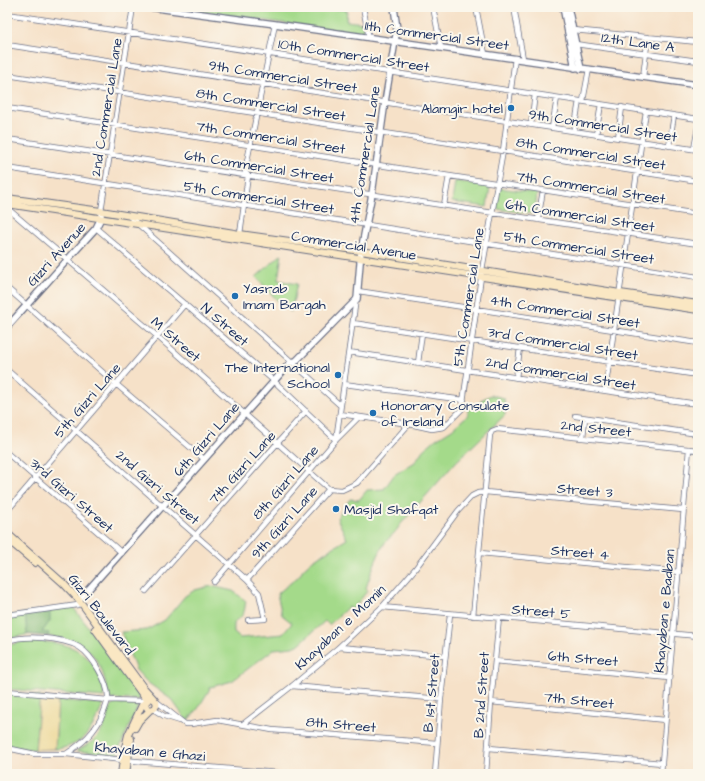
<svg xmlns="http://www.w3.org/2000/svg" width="705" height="781" viewBox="0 0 705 781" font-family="'Architects Daughter',sans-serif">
<rect width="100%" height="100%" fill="#fbf7ec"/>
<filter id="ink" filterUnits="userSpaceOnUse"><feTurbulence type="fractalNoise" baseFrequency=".025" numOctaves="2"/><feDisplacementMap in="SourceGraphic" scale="8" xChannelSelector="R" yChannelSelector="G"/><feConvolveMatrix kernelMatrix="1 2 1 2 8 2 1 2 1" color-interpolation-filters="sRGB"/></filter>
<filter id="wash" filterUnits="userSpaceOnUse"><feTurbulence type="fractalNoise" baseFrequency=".012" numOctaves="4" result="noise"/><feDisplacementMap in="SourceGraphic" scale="16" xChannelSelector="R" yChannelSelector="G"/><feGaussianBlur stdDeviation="0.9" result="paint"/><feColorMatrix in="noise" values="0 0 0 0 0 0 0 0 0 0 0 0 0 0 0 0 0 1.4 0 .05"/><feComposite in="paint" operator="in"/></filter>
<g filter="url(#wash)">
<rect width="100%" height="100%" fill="#f6e1c8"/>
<path fill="#a4da8a" stroke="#608474" d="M172,7H336V9L347,10L346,21L363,23L365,35Z
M455,181L490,186L487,207L452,202Z
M499,188L537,193L535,214L497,209Z
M282,254L278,280L297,284L291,312L276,299L256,277Z
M491,395L504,398L505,415L456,462L400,525C396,533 389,537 384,544C376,558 371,573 366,588L368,590L353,609L348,607L329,625L325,621L298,645L293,647L274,649L232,681L211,687L197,710L187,721L172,700L147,682L136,670L121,632L147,630L165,620L185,596L195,590L211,586L233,591L246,601C245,605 245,611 243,614C237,623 233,616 234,633L240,638L283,634L292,623L282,615L277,594L299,576L303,569L313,560L347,539L337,518L350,499L359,500L367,490L384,489L394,475L415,462L423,450L436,439L452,429L468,415V409L481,403V400Z
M73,607L139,694V700L110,699C106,686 104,672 97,661C84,641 65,638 43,636C38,636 31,634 25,635C19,636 13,638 7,639V616Z
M23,641C53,642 79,641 97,670C101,678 104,688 104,697L7,689V646Z
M7,693L40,696L35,750L14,747L7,744Z
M58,700L104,704C91,729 87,745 56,749H55Z
M116,703L138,706L117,754L76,751C102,738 102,732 111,706Z"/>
<path fill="#83ba76" stroke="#4f746a" d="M50,612V621L42,632L49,633L48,636L27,634L25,613Z"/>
<path fill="#eeda9e" stroke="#84847e" d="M40,696L58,700L55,749L35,750Z"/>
</g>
<g filter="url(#ink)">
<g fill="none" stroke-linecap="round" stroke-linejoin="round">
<defs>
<path id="minor" d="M363,7L369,38
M433,7L441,48
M476,7L485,54
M514,7L523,59
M7,14L698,119
M573,30L698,42
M575,44L698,61
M7,45L698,150
M7,75L698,181
M643,77L648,37
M583,101L589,69
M7,108L698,214
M531,125L535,94
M552,128L557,98
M574,131L579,101
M596,135L601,104
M618,138L622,107
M7,139L698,244
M669,146L674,115
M694,149L698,127
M7,168L698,277
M444,205L449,176
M7,208L157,336L329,489
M101,211L133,7
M129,216L341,406
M538,220L543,190
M96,228L274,381L336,440
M240,234L248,176L245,171L275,24
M7,288L116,384L204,459
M358,291L698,343
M353,323L698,375
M349,352C465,370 581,388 698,404
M418,363L422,333
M7,370L247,580L259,593L265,619L248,620
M516,378L520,348
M344,384L464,400
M605,391L646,111
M340,414L409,424L432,429L444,427L462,409L482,270L503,151L515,58
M575,416L698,434
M583,438L585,418
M336,440L356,299
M7,453L122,553
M329,489L342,490L357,483L409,424
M7,511L185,304
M480,553L679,572
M247,580L329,489
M214,582L336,440L359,417
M146,591L306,411
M382,607L698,636
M7,615L78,605
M473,616L490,435L492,431L497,429L698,450
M7,641C19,637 31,637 43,638C55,639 69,641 79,647C92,655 109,683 108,699C107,704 105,709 103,714C95,732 83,743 66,754
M339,647L445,656
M495,661L669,678
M292,686L441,699
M7,691L108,700L146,701
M156,701L185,724H191L217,720L272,730L437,743
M491,702L665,720
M153,709L164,716L180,721
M243,724L292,686L339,647L382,607L415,569L458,511L472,496L478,493L485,492L683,510
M7,748L35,754H66L123,760L291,774
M489,748L662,763
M435,774L441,699L450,614
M486,774L491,702L499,618
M661,774L689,449"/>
<path id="tertiary" d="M149,7L275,24L698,85
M563,7L575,68
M568,7L581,69
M7,327L96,228L101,218V211
M79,600L291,362L296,361L357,299L361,251L372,194L385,102L395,41L397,29L394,7"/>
<path id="secondary" d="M7,198L101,211L240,234L361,251L620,293L698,304
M7,204L698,310
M7,533L63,583L79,600L143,687L154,699
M7,539L35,563
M95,629L147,701
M145.5 704a5.5 5.5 0 1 1 11 0a5.5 5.5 0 1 1-11 0Z
M135,728L139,721L150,710
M121,774L125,747L128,735L142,705L146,702
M126,774L131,739"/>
</defs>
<use href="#minor" stroke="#686d83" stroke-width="6"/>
<use href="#tertiary" stroke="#686d83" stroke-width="8"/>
<use href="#secondary" stroke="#686d83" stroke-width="8"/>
<use href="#minor" stroke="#fff" stroke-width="4.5"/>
<use href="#tertiary" stroke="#fff" stroke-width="5.5"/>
<use href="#secondary" stroke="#fae7c3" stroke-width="6"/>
</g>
</g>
<g fill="#1f6fb2" stroke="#fbf7ec" stroke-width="1.5">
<circle cx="511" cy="108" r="4"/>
<circle cx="235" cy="296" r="4"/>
<circle cx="338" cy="375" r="4"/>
<circle cx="373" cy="413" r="4"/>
<circle cx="336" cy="509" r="4"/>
</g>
<g text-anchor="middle" stroke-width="4" stroke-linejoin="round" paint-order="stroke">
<g font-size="14" fill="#1b2f5e" stroke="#fbf7ec">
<text transform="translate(437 35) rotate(8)" y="5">11th Commercial Street</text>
<text transform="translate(638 42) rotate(8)" y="5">12th Lane A</text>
<text transform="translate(354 55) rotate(9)" y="5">10th Commercial Street</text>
<text transform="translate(283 76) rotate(9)" y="5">9th Commercial Street</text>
<text transform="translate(271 104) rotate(9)" y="5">8th Commercial Street</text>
<text transform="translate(106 107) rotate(-81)" y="5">2nd Commercial Lane</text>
<text transform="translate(603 125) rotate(9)" y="5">9th Commercial Street</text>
<text transform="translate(271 137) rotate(9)" y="5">7th Commercial Street</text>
<text transform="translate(591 153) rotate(9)" y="5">8th Commercial Street</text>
<text transform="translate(364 155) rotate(-81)" y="5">4th Commercial Lane</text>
<text transform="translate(259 166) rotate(9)" y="5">6th Commercial Street</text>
<text transform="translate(591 187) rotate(9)" y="5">7th Commercial Street</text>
<text transform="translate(259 197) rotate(9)" y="5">5th Commercial Street</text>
<text transform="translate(580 215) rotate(9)" y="5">6th Commercial Street</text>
<text transform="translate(354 245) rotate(9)" y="5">Commercial Avenue</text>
<text transform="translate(579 247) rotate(9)" y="5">5th Commercial Street</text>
<text transform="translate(56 254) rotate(-48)" y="5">Gizri Avenue</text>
<text transform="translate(468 297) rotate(-81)" y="5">5th Commercial Lane</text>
<text transform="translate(565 311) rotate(9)" y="5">4th Commercial Street</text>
<text transform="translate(225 324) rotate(41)" y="5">N Street</text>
<text transform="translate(176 339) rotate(41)" y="5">M Street</text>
<text transform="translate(563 343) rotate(9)" y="5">3rd Commercial Street</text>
<text transform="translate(561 373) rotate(9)" y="5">2nd Commercial Street</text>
<text transform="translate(87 400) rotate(-49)" y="5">5th Gizri Lane</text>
<text transform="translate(596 428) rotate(6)" y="5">2nd Street</text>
<text transform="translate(206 439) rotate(-49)" y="5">6th Gizri Lane</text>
<text transform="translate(242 467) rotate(-48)" y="5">7th Gizri Lane</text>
<text transform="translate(285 482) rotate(-49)" y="5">8th Gizri Lane</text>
<text transform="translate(158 487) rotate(41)" y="5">2nd Gizri Street</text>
<text transform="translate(585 490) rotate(5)" y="5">Street 3</text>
<text transform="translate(72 495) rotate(41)" y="5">3rd Gizri Street</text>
<text transform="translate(284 522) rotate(-48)" y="5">9th Gizri Lane</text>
<text transform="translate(580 552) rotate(5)" y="5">Street 4</text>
<text transform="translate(541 611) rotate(5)" y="5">Street 5</text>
<text transform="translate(664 611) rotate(-85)" y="5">Khayaban e Badban</text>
<text transform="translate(102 614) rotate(52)" y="5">Gizri Boulevard</text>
<text transform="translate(340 627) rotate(-43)" y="5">Khayaban e Momin</text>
<text transform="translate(583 658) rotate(5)" y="5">6th Street</text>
<text transform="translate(431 693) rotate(-85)" y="5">B 1st Street</text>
<text transform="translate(481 695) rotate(-86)" y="5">B 2nd Street</text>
<text transform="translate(579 700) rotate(6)" y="5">7th Street</text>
<text transform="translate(341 724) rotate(5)" y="5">8th Street</text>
<text transform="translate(150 751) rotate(5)" y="5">Khayaban e Ghazi</text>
</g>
<g font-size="14" fill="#1b2f5e" stroke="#fbf7ec" text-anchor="start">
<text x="503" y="113" text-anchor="end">Alamgir hotel</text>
<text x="243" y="293">Yasrab<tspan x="243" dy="16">Imam Bargah</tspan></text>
<text x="330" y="372" text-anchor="end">The International<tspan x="330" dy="16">School</tspan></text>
<text x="381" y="410">Honorary Consulate<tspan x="381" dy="16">of Ireland</tspan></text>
<text x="344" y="514">Masjid Shafqat</text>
</g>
</g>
<rect width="705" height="781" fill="none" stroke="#fbf7ec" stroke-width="24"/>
</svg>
